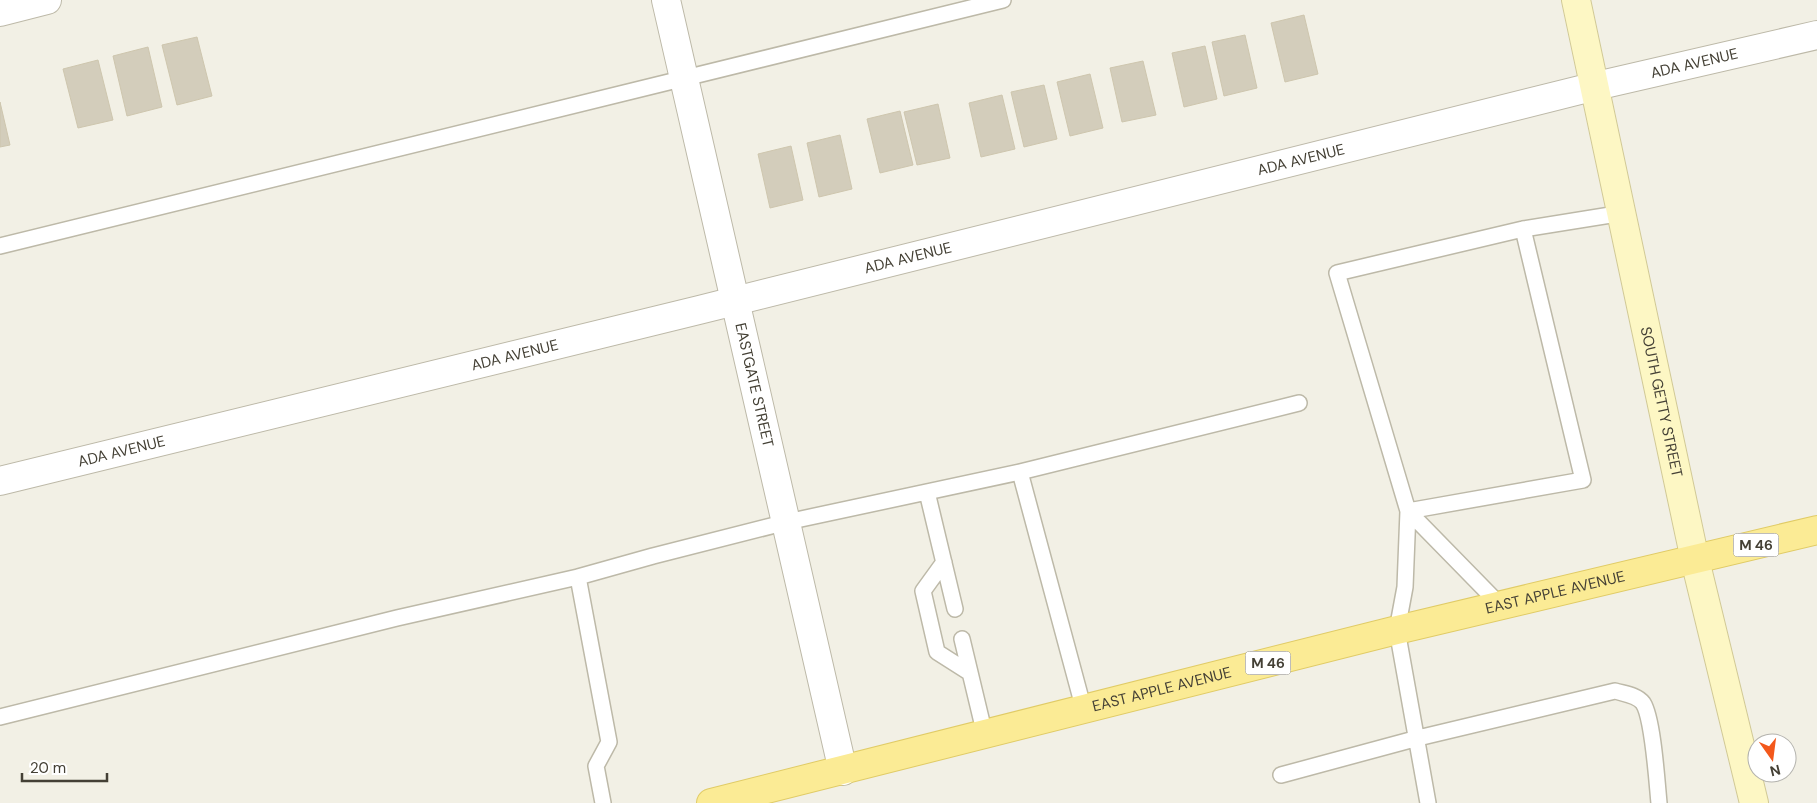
<svg xmlns="http://www.w3.org/2000/svg" width="1817" height="803" viewBox="0 0 1817 803" font-family="'DM Sans',sans-serif">
<rect width="100%" height="100%" fill="#f2f0e5"/>
<path fill="#d3cdbb" stroke="#cec6ae" d="M1304,15L1318,74L1285,82L1271,23Z
M1245,35L1257,88L1224,96L1212,42Z
M197,37L212,96L177,105L162,45Z
M1205,46L1217,99L1184,107L1172,53Z
M148,47L162,107L127,116L113,56Z
M98,60L113,120L78,128L63,69Z
M1143,61L1156,115L1122,122L1110,68Z
M1090,74L1103,128L1070,136L1057,82Z
M1044,85L1057,139L1024,147L1011,92Z
M1002,95L1015,149L981,157L969,103Z
M0,102L10,145L0,147Z
M938,104L950,158L917,165L904,112Z
M900,111L913,165L880,173L867,119Z
M840,135L852,189L819,197L807,143Z
M791,146L803,200L770,208L758,154Z"/>
<g fill="none" stroke-linecap="round" stroke-linejoin="round">
<defs>
<path id="service" d="M1523,229L1337,273L1408,511L1583,480L1523,229L1623,213
M0,246L1003,0
M1020,472L1084,710
M927,492L955,609
M944,562L923,591L937,652L970,673
M578,577L653,556L787,522L1020,472L1299,403
M962,639L985,735
M0,717L397,618L578,577L609,742L596,766L603,803
M1281,775L1418,738L1615,691C1625,694 1637,695 1643,703C1653,718 1657,783 1659,803
M1428,803L1397,630L1405,587L1408,511L1500,605"/>
<g id="minor">
<path id="s1" d="M666,0L843,771"/>
<path d="M0,12L47,0"/>
<path id="s2" d="M0,481L699,310L1596,86L1817,35"/>
</g>
<g id="secondary">
<path id="s3" d="M1576,0L1695,560L1754,803"/>
</g>
<g id="primary">
<path id="s4" d="M711,803L1397,630L1817,530"/>
</g>
</defs>
<use href="#service" stroke="#bdb9a8" stroke-width="18"/>
<use href="#minor" stroke="#bdb9a8" stroke-width="30"/>
<use href="#secondary" stroke="#d1c996" stroke-width="30"/>
<use href="#primary" stroke="#e0cb66" stroke-width="30"/>
<use href="#service" stroke="#fff" stroke-width="15"/>
<use href="#minor" stroke="#fff" stroke-width="28"/>
<use href="#secondary" stroke="#fdf7c4" stroke-width="28"/>
<use href="#primary" stroke="#fbeb95" stroke-width="28"/>
</g>
<g text-anchor="middle" stroke-width="4.5" stroke-linejoin="round" paint-order="stroke">
<g fill="#fff" stroke="#7c7972" stroke-width="1">
<rect x="1733.5" y="533.5" width="45" height="23" rx="4"/>
<rect x="1245.5" y="651.5" width="45" height="23" rx="4"/>
</g>
<g font-size="14" font-weight="bold" fill="#444035">
<text x="1756" y="550">M 46</text>
<text x="1268" y="668">M 46</text>
</g>
<g font-size="15" fill="#444035" stroke="#fff">
<text dy="5" stroke="none"><textPath href="#s2" startOffset="1745">ADA AVENUE</textPath></text>
<text dy="5" stroke="none"><textPath href="#s2" startOffset="1340">ADA AVENUE</textPath></text>
<text dy="5" stroke="none"><textPath href="#s2" startOffset="935">ADA AVENUE</textPath></text>
<text dy="5" stroke="none"><textPath href="#s2" startOffset="530">ADA AVENUE</textPath></text>
<text dy="5" stroke="none"><textPath href="#s1" startOffset="395">EASTGATE STREET</textPath></text>
<text dy="5" stroke="none"><textPath href="#s3" startOffset="411">SOUTH GETTY STREET</textPath></text>
<text dy="5" stroke="none"><textPath href="#s2" startOffset="125">ADA AVENUE</textPath></text>
<text dy="5" stroke="none"><textPath href="#s4" startOffset="870">EAST APPLE AVENUE</textPath></text>
<text dy="5" stroke="none"><textPath href="#s4" startOffset="465">EAST APPLE AVENUE</textPath></text>
</g>
</g>
<g transform="translate(1772 758) rotate(166)"><circle r="24" fill="#ffffff" stroke="#b4b3ae"/>
<path d="M0-4L9 19L0 12L-9 19Z" fill="#f3581b"/>
<text y="-8" font-size="14" font-weight="bold" text-anchor="middle" fill="#444035">N</text>
</g>
<path d="M22 773v8h85v-8" fill="none" stroke="#444035" stroke-width="2.5"/>
<text x="30" y="773" font-size="15" fill="#444035" stroke="#ffffff" stroke-width="4" paint-order="stroke">20 m</text>
</svg>
